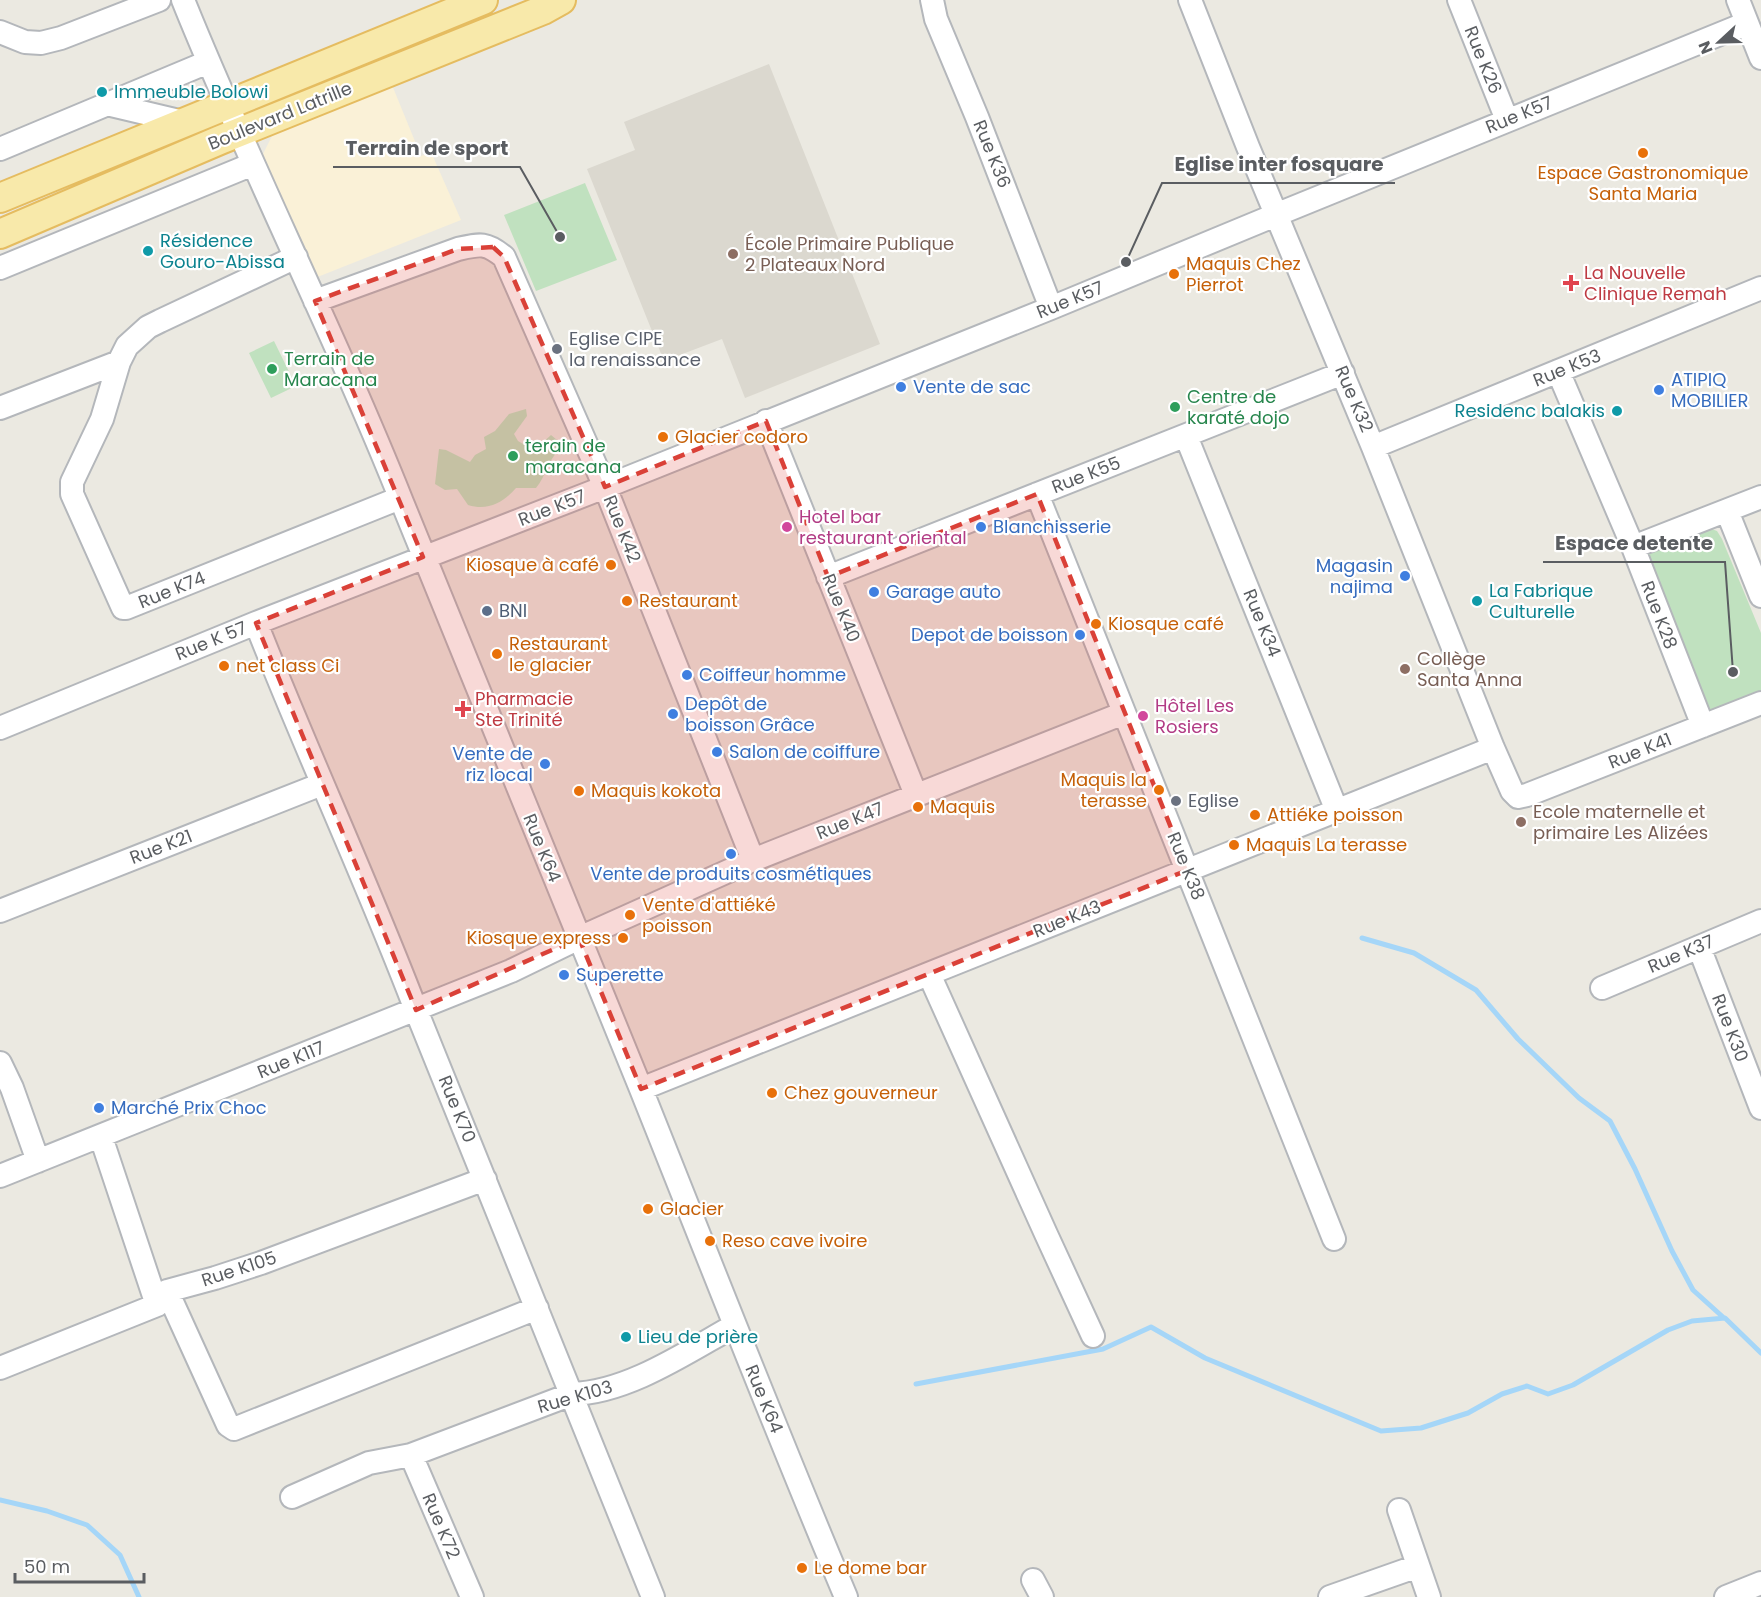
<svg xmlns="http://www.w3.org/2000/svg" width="1761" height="1597" viewBox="0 0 1761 1597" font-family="Poppins,sans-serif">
<rect width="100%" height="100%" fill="#ebe9e1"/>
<path fill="#faf1d7" d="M392,85L421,156L431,152L461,220L315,278L262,156L273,134Z"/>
<path fill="#dbd8cf" d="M769,64L880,344L745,398L722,339L664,361L587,169L635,150L624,122Z"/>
<path fill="#c0e1bf" d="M585,183L617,260L536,291L504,215Z
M274,341L296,386L271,398L249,353Z
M526,409L527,416L514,434L518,441L530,448L539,446L551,435L557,440L559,450C547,462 546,476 536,488H516C503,503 488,511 468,505L457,489L445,490L435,484L439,449L446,450L470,462L475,455L486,449L484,437L495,431L509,414Z
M1709,528L1717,531L1722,539L1761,633V694L1708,716L1640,554Z"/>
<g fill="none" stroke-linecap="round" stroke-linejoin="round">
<path stroke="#a5d6f8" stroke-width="5" d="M1362,938L1414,953L1476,990L1518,1039L1579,1098L1610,1121L1635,1169L1672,1251L1693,1290L1724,1318
M916,1384L1103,1349L1151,1327L1205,1358L1381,1431L1421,1428L1468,1413L1502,1394L1527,1386L1548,1394L1573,1385L1668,1330L1692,1321L1725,1318L1761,1353
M0,1500L47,1511L87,1525L120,1555L139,1597"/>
<defs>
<path id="minor" d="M183,0C251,169 334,332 402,502C481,698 562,893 641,1089C709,1259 775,1429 846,1597
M932,0L936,19L977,117L1051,308
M1190,0L1248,147L1373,447L1493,748L1512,791L1518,797L1527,795L1761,703
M1459,0L1507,120
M1738,0L1761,58
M0,32L25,42L41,43L61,38L159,0
M107,104L183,122
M0,149L208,62
M296,257L160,321L148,327L127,346L119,362L102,419L72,482V494L123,608H126L400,498
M0,268L253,164
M315,301L458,249C480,244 486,242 504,257L605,487L753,860
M1558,371L1633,547L1703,726
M0,408L119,362
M766,421L916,795
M1186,436L1337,811
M1373,447L1761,288
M1037,494L1334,1239
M1727,511L1761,596
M1633,547L1761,497
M828,577L1343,373
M256,623C307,753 366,879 416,1010L653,1597
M0,728L256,623L605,487L1051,308L1278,214L1747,23
M0,911L322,784
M1699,947L1761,1108
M929,974L1046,1234L1093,1336
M1602,988L1761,921
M0,1063L12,1088L38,1161
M641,1089L1493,748
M101,1137L157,1305
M0,1176L511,971L579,938L753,860L1124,713
M167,1291L228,1425L234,1429L537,1308
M0,1368L157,1305L162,1295L167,1291L215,1278L261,1263L485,1179
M411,1455L472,1597
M292,1497L369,1463L411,1455L572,1394C627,1393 687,1352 734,1326
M1399,1510L1429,1597
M1033,1580L1042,1597
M1330,1597L1418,1566
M1726,1597L1761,1583"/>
<path id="major" d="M0,198L483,0
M0,234L220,140L543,10L561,0"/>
</defs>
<use href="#minor" stroke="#b4b7bb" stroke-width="26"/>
<use href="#major" stroke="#e5bc60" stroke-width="32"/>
<use href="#minor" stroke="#fff" stroke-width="22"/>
<use href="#major" stroke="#f8e9aa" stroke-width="28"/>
</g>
<path fill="#da4138" fill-opacity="0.2" stroke="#da4138" stroke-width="4.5" stroke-dasharray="12 8" stroke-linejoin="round" d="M493,247L504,257L605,487L766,421L828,577L1037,494L1188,870L641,1089L579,938L416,1010L256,623L423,557L315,301L458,249Z"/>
<g fill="#0f9aa8" stroke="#fff" stroke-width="2">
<circle cx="102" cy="92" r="6"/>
<circle cx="148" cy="251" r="6"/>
<circle cx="1617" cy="411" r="6"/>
<circle cx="1477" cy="601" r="6"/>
<circle cx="626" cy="1337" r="6"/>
</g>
<g fill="#e8710a" stroke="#fff" stroke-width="2">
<circle cx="1643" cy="153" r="6"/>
<circle cx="1174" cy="274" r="6"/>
<circle cx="663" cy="437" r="6"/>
<circle cx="611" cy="565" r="6"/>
<circle cx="627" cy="601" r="6"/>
<circle cx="1096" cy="624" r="6"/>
<circle cx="497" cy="654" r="6"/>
<circle cx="224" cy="666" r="6"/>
<circle cx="1159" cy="790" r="6"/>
<circle cx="579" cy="791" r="6"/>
<circle cx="918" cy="807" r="6"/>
<circle cx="1255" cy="815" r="6"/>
<circle cx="1234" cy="845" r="6"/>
<circle cx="630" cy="915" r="6"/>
<circle cx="623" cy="938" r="6"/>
<circle cx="772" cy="1093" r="6"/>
<circle cx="648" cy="1209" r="6"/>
<circle cx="710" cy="1241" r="6"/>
<circle cx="802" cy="1568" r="6"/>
</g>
<g fill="#8d6e63" stroke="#fff" stroke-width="2">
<circle cx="733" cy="254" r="6"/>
<circle cx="1405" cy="669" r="6"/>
<circle cx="1521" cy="822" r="6"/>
</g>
<g fill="#e0444e" stroke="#fff" stroke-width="2">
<path d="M1568 274h6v6h6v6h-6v6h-6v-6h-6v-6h6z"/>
<path d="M460 700h6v6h6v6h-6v6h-6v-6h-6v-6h6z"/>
</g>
<g fill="#6b7280" stroke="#fff" stroke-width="2">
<circle cx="557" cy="349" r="6"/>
<circle cx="1176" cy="801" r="6"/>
</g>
<g fill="#2e9e5b" stroke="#fff" stroke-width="2">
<circle cx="272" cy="369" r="6"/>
<circle cx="1175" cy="407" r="6"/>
<circle cx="513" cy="456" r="6"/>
</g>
<g fill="#3f7fe0" stroke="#fff" stroke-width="2">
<circle cx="901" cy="387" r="6"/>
<circle cx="1659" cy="390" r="6"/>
<circle cx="981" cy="527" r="6"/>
<circle cx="1405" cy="576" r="6"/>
<circle cx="874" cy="592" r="6"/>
<circle cx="1080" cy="635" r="6"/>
<circle cx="687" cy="675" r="6"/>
<circle cx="673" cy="714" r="6"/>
<circle cx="717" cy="752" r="6"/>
<circle cx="545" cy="764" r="6"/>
<circle cx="731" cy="854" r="6"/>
<circle cx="564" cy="975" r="6"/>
<circle cx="99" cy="1108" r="6"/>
</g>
<g fill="#d1479c" stroke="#fff" stroke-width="2">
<circle cx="787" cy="527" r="6"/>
<circle cx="1143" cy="716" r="6"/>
</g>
<circle fill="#5c6f8a" stroke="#fff" stroke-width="2" cx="487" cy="611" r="6"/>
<g text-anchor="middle" stroke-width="4.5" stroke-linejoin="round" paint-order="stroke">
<g font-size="18" fill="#5a5d61" stroke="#fff">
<text transform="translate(1483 60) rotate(68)" y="6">Rue K26</text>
<text transform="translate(1519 115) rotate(-22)" y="6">Rue K57</text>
<text transform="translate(280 116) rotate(-22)" y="6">Boulevard Latrille</text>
<text transform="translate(992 154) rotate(68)" y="6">Rue K36</text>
<text transform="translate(1070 300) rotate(-22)" y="6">Rue K57</text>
<text transform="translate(1567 368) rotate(-22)" y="6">Rue K53</text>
<text transform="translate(1354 399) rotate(67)" y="6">Rue K32</text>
<text transform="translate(1086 475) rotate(-21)" y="6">Rue K55</text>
<text transform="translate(552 508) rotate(-21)" y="6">Rue K57</text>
<text transform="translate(622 529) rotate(68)" y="6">Rue K42</text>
<text transform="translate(172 590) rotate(-22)" y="6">Rue K74</text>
<text transform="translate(841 608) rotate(68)" y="6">Rue K40</text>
<text transform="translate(1659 615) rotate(69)" y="6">Rue K28</text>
<text transform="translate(1262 623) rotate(68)" y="6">Rue K34</text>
<text transform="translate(211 641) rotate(-22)" y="6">Rue K 57</text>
<text transform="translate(1640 751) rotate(-22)" y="6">Rue K41</text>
<text transform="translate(850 821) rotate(-22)" y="6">Rue K47</text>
<text transform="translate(161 847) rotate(-21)" y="6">Rue K21</text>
<text transform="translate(542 848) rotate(68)" y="6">Rue K64</text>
<text transform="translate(1186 866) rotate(68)" y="6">Rue K38</text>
<text transform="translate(1067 919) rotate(-22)" y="6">Rue K43</text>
<text transform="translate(1681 954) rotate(-23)" y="6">Rue K37</text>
<text transform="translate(1730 1028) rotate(69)" y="6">Rue K30</text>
<text transform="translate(291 1060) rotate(-22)" y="6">Rue K117</text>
<text transform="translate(457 1109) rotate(68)" y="6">Rue K70</text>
<text transform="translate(239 1269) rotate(-18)" y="6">Rue K105</text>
<text transform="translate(575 1397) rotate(-16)" y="6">Rue K103</text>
<text transform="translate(764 1399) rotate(68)" y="6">Rue K64</text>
<text transform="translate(441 1526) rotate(67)" y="6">Rue K72</text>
</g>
<g font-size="18" fill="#0d838f" stroke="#fff" text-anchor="start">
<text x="114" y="98">Immeuble Bolowi</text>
<text x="160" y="247">Résidence<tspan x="160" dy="21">Gouro-Abissa</tspan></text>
<text x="1605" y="417" text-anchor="end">Residenc balakis</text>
<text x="1489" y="597">La Fabrique<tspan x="1489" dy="21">Culturelle</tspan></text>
<text x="638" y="1343">Lieu de prière</text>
</g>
<g font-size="18" fill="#c56008" stroke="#fff" text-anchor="start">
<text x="1643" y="179" text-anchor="middle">Espace Gastronomique<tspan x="1643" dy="21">Santa Maria</tspan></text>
<text x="1186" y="270">Maquis Chez<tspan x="1186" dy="21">Pierrot</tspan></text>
<text x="675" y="443">Glacier codoro</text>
<text x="599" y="571" text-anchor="end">Kiosque à café</text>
<text x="639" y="607">Restaurant</text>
<text x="1108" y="630">Kiosque café</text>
<text x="509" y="650">Restaurant<tspan x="509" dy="21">le glacier</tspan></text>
<text x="236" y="672">net class Ci</text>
<text x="1147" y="786" text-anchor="end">Maquis la<tspan x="1147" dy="21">terasse</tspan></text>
<text x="591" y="797">Maquis kokota</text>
<text x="930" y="813">Maquis</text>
<text x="1267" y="821">Attiéke poisson</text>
<text x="1246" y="851">Maquis La terasse</text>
<text x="642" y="911">Vente d'attiéké<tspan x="642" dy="21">poisson</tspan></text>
<text x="611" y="944" text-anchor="end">Kiosque express</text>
<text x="784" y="1099">Chez gouverneur</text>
<text x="660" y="1215">Glacier</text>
<text x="722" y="1247">Reso cave ivoire</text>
<text x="814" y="1574">Le dome bar</text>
</g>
<g font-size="18" fill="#785e54" stroke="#fff" text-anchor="start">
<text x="745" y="250">École Primaire Publique<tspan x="745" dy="21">2 Plateaux Nord</tspan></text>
<text x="1417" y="665">Collège<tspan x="1417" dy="21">Santa Anna</tspan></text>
<text x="1533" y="818">Ecole maternelle et<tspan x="1533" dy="21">primaire Les Alizées</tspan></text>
</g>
<g font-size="18" fill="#be3a42" stroke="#fff" text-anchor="start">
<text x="1584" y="279">La Nouvelle<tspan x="1584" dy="21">Clinique Remah</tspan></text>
<text x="475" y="705">Pharmacie<tspan x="475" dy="21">Ste Trinité</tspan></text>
</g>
<g font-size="18" fill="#5b616d" stroke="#fff" text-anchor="start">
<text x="569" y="345">Eglise CIPE<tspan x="569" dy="21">la renaissance</tspan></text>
<text x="1188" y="807">Eglise</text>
</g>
<g font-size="18" fill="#27864d" stroke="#fff" text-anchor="start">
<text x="284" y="365">Terrain de<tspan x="284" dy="21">Maracana</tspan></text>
<text x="1187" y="403">Centre de<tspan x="1187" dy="21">karaté dojo</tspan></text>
<text x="525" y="452">terain de<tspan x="525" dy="21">maracana</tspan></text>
</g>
<g font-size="18" fill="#366cbe" stroke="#fff" text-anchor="start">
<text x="1671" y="386">ATIPIQ<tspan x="1671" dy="21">MOBILIER</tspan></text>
<text x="913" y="393">Vente de sac</text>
<text x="993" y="533">Blanchisserie</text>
<text x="1393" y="572" text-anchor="end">Magasin<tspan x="1393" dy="21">najima</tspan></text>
<text x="886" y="598">Garage auto</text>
<text x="1068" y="641" text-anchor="end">Depot de boisson</text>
<text x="699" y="681">Coiffeur homme</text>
<text x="685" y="710">Depôt de<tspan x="685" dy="21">boisson Grâce</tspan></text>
<text x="729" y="758">Salon de coiffure</text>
<text x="533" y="760" text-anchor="end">Vente de<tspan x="533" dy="21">riz local</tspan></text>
<text x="731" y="880" text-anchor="middle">Vente de produits cosmétiques</text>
<text x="576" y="981">Superette</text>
<text x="111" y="1114">Marché Prix Choc</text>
</g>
<g font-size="18" fill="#b23c85" stroke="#fff" text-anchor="start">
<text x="799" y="523">Hotel bar<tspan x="799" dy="21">restaurant oriental</tspan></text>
<text x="1155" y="712">Hôtel Les<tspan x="1155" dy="21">Rosiers</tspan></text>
</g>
<g font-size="18" fill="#4e5e75" stroke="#fff" text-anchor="start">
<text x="499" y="617">BNI</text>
</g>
</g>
<path fill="none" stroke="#5a5d61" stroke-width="2" d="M560 237L520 167H333M1126 262L1162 183H1395M1733 672L1725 562H1543"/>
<g fill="#5a5d61" stroke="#fff" stroke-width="2">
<circle cx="560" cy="237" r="6"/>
<circle cx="1126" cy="262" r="6"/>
<circle cx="1733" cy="672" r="6"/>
</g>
<g font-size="20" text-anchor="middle" font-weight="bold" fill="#5a5d61" stroke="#fff" stroke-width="4.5" stroke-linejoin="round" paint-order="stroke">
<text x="427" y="155">Terrain de sport</text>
<text x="1279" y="171">Eglise inter fosquare</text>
<text x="1634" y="550">Espace detente</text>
</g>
<g transform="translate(1719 42) rotate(248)" stroke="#ffffff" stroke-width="4.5" paint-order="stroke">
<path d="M0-4.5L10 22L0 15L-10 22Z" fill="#5a5d61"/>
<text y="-9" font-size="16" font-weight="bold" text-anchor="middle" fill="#5a5d61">N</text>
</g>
<path d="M15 1573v9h129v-9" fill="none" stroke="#5a5d61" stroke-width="3"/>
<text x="24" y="1573" font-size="18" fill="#5a5d61" stroke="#ffffff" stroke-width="4.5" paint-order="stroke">50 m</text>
</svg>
